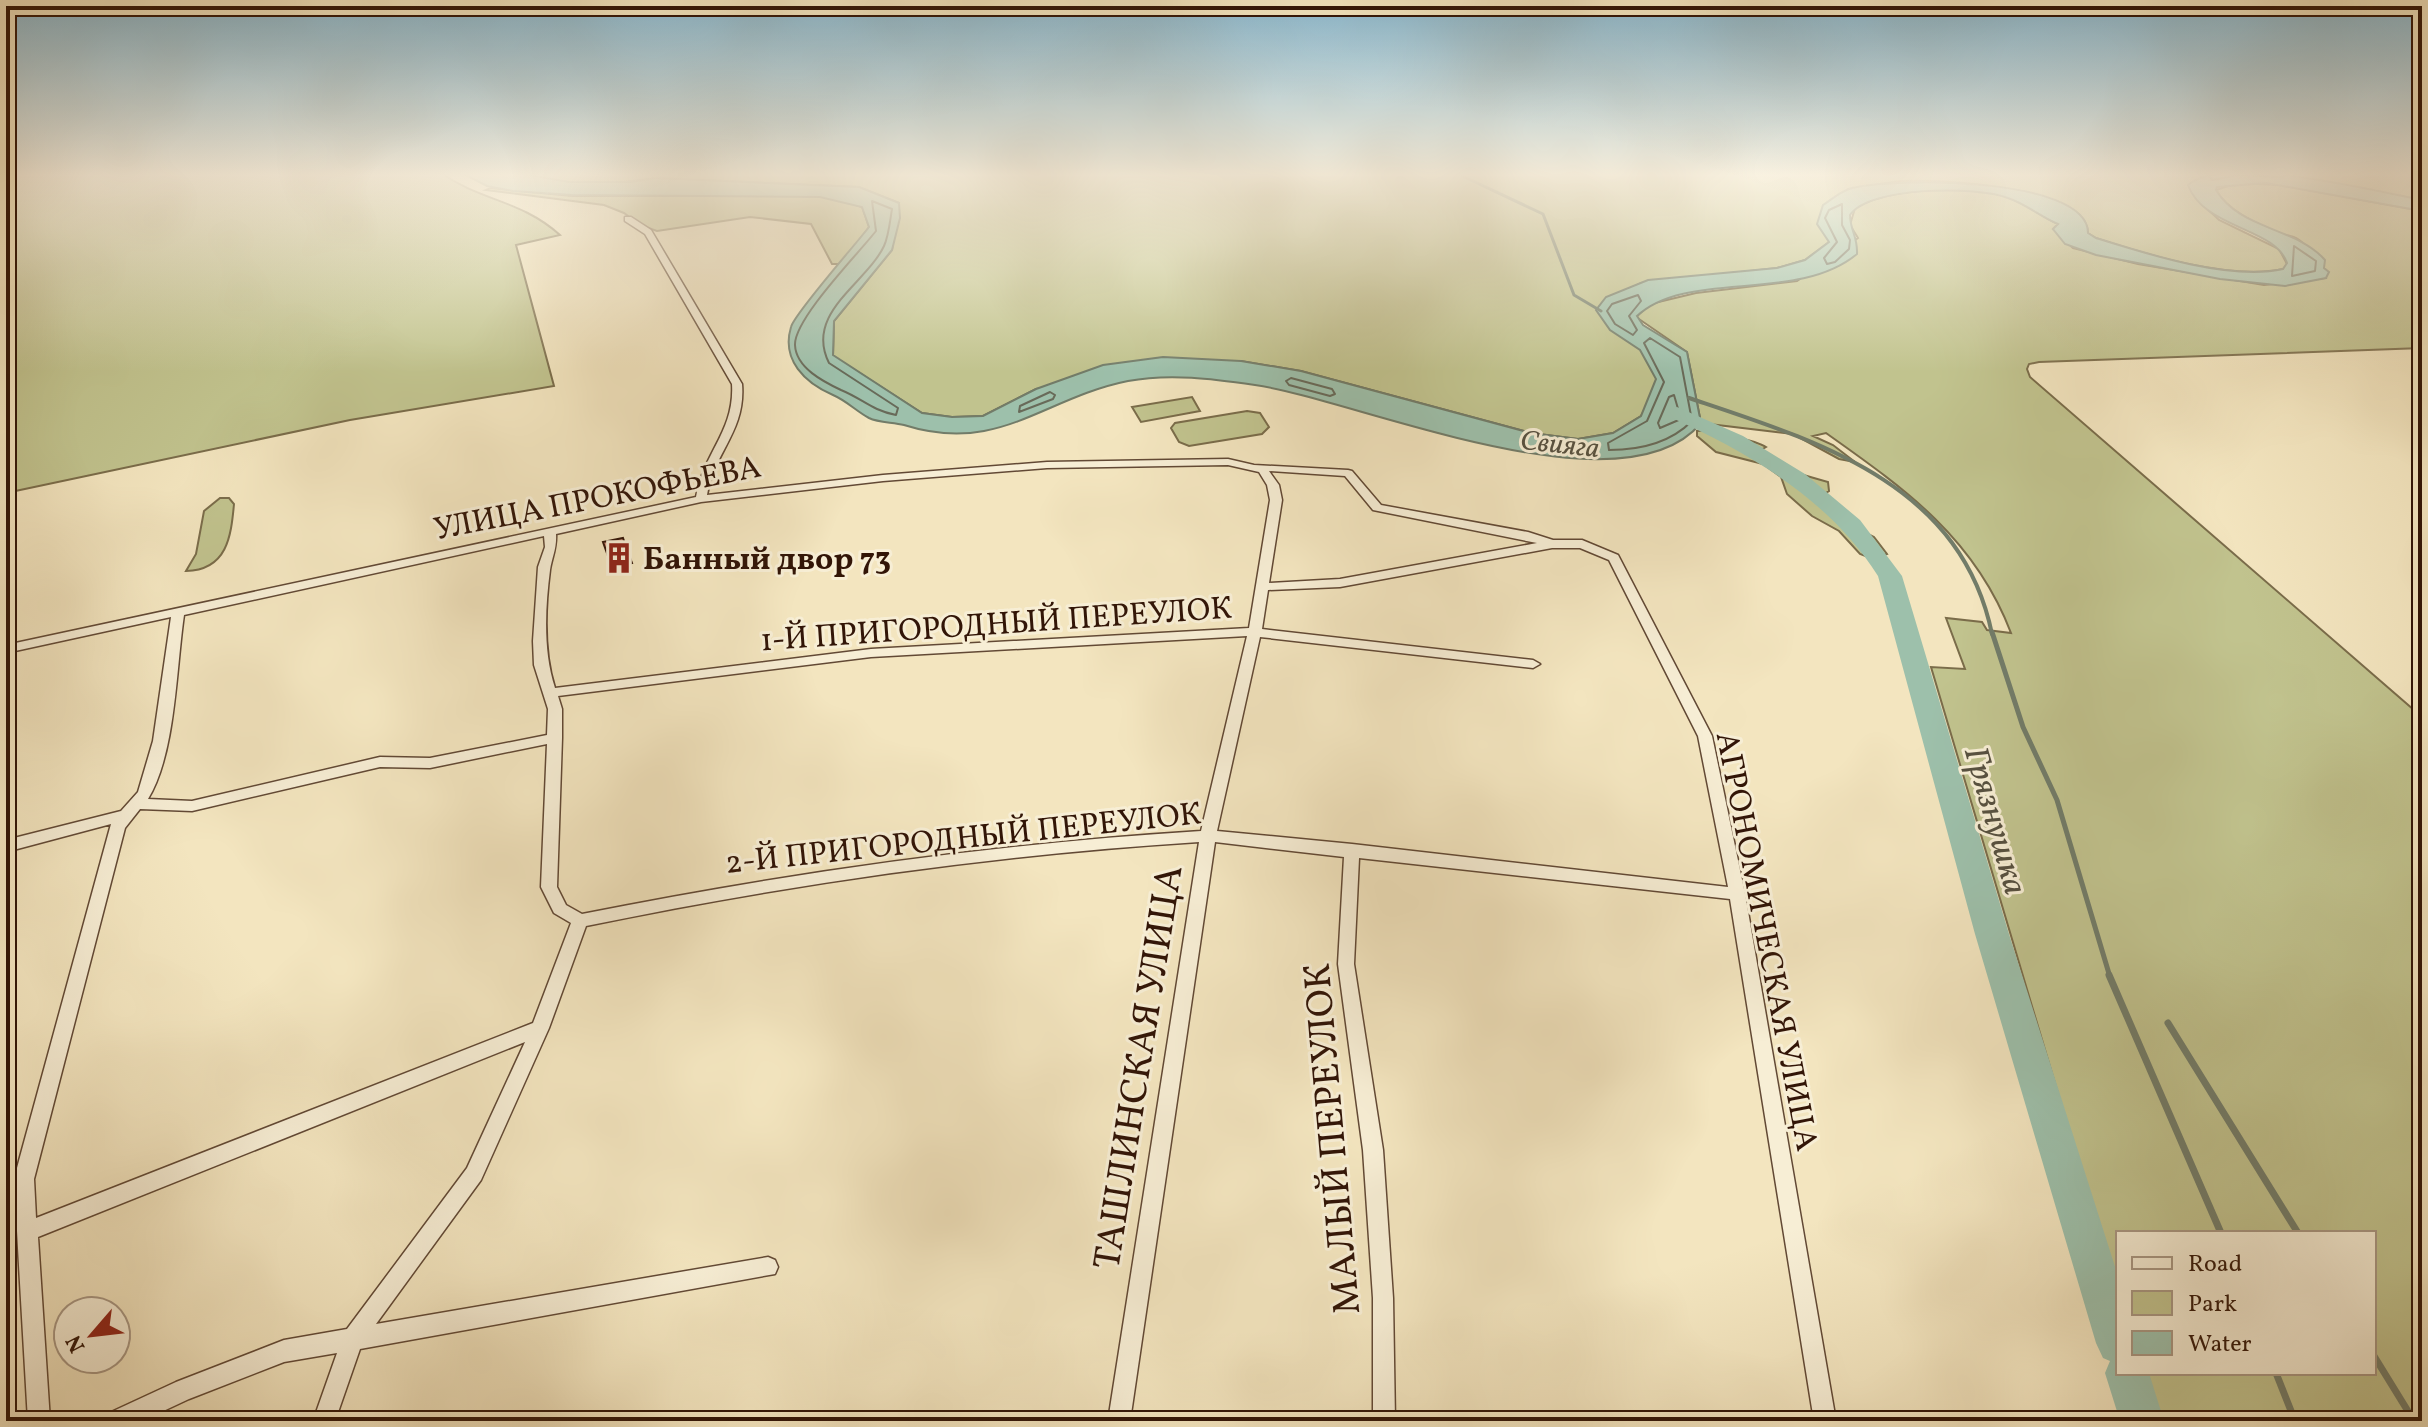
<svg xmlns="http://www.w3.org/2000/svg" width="2428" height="1427" viewBox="0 0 2428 1427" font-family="Vollkorn,serif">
<rect width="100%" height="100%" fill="#f3e5bf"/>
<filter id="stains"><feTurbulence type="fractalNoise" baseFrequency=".0025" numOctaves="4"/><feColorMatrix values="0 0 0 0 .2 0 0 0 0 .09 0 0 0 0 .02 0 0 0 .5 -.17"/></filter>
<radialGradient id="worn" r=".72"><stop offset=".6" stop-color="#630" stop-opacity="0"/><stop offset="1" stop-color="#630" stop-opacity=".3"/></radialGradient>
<path fill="#c1c38e" stroke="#7a6c4a" stroke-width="2" d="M25,173H441C481,201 521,200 560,235L516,245L554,386L350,420L6,493V175Z
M518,173H2422V200L2282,175L2210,173L2202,204L2219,220L2279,249L2287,264L2283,269C2229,280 2148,255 2096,238L2088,233C2089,186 1937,179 1903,181C1885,182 1866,187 1848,189L1826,235L1829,242L1805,260L1777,268L1641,283L1626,291L1638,341L1663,376L1641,416L1613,433L1578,439L1531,433L1301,371L1241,361L1036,389L983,416L952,417L922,413L833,356L834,321L892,250L899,203L859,187L656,178C611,185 562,186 518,173Z
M2237,183L2279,185L2422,211V348L2039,362L2029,364L2027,369L2030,377L2422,717V1421H2155L2141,1373H2374V1233H2118V1295L1931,667L1965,669L1946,618L1982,622L1987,630L2011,633C1975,538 1905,489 1826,433L1813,436L1833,445L1855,462L1839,459L1793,434L1701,423L1687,352L1636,317L1650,304L1696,293L1797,281L1858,238L1850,225L1855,208C1890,188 1971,184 2009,198C2027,204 2041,217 2058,224L2053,229L2073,248L2138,264L2264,285L2326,278C2322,266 2307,244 2296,238C2291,235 2283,235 2277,233C2256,223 2228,211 2216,190Z
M491,188L572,196H828L862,207L869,227L841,264H832L811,224L750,217L657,231L640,225L624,213L604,205L486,190Z
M1192,397L1200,411L1141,422L1132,407Z
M1247,411L1260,413L1269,427L1262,434L1189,446L1179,442L1171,428L1175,423Z
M1710,430C1725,436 1754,439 1766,447L1761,450L1800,474L1828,482L1829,491L1823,495L1858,529L1874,537L1887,554L1873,559L1860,554L1839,531L1812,516L1787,494L1781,477L1763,464L1716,452L1697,436V431Z
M220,498H229L234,504C231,537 227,570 186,571L196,554L204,511Z"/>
<path fill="#9dc0ab" stroke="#727c69" stroke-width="2" d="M462,173H518L569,182H630L656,178L859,187L899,203L900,218L892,250L834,321L833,355L922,413L952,417L983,416L1036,389L1103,365L1163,357L1241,361L1301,371L1531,433L1578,439L1613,433L1641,416L1656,379L1640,350L1610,330L1596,310L1606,297L1648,280L1777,268L1805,260L1829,242L1817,224L1823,205C1831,200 1840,192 1849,189C1889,177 2088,176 2088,233L2096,238C2147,254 2231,281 2283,269L2287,263C2275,227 2204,229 2188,185C2223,153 2374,191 2422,200V211L2266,183L2217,187L2216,190C2240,230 2296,227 2325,260L2324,268L2329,272L2326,278L2285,286L2220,279L2096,255L2065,244L2053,229L2058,224C2041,217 2026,204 2008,198C1977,186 1869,186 1850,215C1850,230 1858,237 1857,254C1797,304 1687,269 1637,316L1643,325L1687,352L1701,423C1623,517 1357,400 1255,385C1213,379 1170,373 1128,381C1043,398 999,455 904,425C893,422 879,423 869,418C856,411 847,401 833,395C805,383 781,360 791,327C794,314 856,244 869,227L862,207L820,197L572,195L513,191L487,186Z"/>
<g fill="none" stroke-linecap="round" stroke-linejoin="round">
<path stroke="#686a59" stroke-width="2" d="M2208,173L2212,180L2237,175L2283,177L2286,173
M872,201L892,209C890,220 889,235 884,246C866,284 804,313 829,363L898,408L896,415C871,410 863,399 841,390C824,382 796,368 795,345C794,319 858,254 876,231Z
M1842,204V225L1850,240L1849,249L1835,262L1827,264L1824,258L1837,242L1825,218L1829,210Z
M2294,246L2316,261L2315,271L2292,276Z
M1638,295L1641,301L1629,316L1637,330L1633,335L1615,324L1607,311L1612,304Z
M1650,338L1680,357L1692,421C1670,443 1640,450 1609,450L1608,443L1647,421L1664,382L1644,343Z
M1291,378L1332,389L1335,394L1330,396L1289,385L1286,381Z
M1050,392L1055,395L1053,399L1019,412L1020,406Z
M1674,395L1681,419L1660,428L1658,423L1669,397Z"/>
<path stroke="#727c69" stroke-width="3" d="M1456,173L1543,214L1574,295L1601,311"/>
<path stroke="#727c69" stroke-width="4" d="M1689,398C1817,441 1961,483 1992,634"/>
<path stroke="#727c69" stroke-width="5" d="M1992,632L2023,727L2057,800L2110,977"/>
<path stroke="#727c69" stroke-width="7" d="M2109,975L2221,1233
M2168,1023L2298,1233
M2374,1356L2414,1421
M2276,1373L2295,1421"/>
<path fill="#9dc0ab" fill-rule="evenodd" d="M1677,407L1743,436L1805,474L1860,520L1902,576L2009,934L2118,1276V1373H2149L2164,1421H2120L2105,1373L2110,1361L2103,1358L2096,1343L1975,934L1878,576C1830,500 1750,453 1670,417L1667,413L1670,409Z"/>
<defs>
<path id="minor" d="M625,217H631L651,230L742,384C746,431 714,452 707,495L883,475L1047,462L1228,459L1254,465L1348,470L1352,471L1381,505L1528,532L1553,540H1582L1618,555L1712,736L1745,894L1836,1421H1814L1730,899L1359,858L1354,964L1383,1150L1393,1298L1395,1421H1373V1298L1363,1150L1338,964L1344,857L1215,842L1130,1421H1108L1199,842C993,855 789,884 586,926L549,1028L481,1180L376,1324L768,1257L775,1260L778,1267L775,1274L360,1349L335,1421H313L337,1353L284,1362L189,1399L142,1421H106L109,1413L176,1382L284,1340L347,1329L467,1168L525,1042L38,1237L50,1421H28L14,1179L111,824L6,852V840L121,811L138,792L153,741L171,617L6,653V645L696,497C703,453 735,431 732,384L645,234L625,221ZM1228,465L1259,472L1267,485L1270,500L1249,628L871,649L555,688C543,651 545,609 550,570C552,557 557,548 556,534L701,502L883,481L1047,468ZM1269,471L1345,476L1373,510L1537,543L1340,579L1269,583L1282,500L1279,485ZM544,536L545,547L538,567L533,641L534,665L548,709L547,735L430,758L380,757L192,801L148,799C176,753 176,668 184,615ZM1552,548H1580L1609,560L1698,736L1728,887L1352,844L1217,831L1260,637L1533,668L1540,664L1533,660L1262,629L1268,590L1340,587ZM1247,636L1201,831C993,844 787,873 582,914L566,905L557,887L562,738V709L558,696L871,657ZM547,744L541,887L554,913L571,923L533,1023L36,1218L34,1179L125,828L140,809L192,811L380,767L430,768Z"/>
</defs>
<use href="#minor" stroke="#624935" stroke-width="3"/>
<use href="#minor" fill="#f7eed5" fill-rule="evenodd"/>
</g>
<path fill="#946759" stroke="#321507" stroke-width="2" d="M628,552L632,563L612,568L608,556Z"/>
<path fill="#d4937f" stroke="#321507" stroke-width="2" d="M623,538L628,552L608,556L603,542Z"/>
<linearGradient id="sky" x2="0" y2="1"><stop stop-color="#8ab9d0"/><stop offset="0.47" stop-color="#faf3e2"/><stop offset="1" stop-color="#faf3e2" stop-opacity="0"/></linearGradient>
<rect width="2428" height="372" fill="url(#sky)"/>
<defs>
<symbol id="building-bare" viewBox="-9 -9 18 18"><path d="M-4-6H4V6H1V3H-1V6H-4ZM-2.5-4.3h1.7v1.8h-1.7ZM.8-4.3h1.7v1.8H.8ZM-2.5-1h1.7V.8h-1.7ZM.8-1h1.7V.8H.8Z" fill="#8f2418" stroke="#f7eed5" stroke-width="2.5" paint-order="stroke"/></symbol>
</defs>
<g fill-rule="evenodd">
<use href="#building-bare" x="597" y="536" width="44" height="44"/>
</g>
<g text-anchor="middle" stroke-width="6" stroke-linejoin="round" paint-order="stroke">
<g font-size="28" font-style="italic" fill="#575140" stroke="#f7eed5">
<text transform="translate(1560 443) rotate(6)" y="10">Свияга</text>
</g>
<g font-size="32" fill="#321507" stroke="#f7eed5">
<text transform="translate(597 497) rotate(-11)" y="11">УЛИЦА ПРОКОФЬЕВА</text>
<text transform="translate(996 623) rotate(-4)" y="11">1-Й ПРИГОРОДНЫЙ ПЕРЕУЛОК</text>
<text transform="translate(963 837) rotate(-6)" y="11">2-Й ПРИГОРОДНЫЙ ПЕРЕУЛОК</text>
<text transform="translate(1768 941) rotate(79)" y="11">АГРОНОМИЧЕСКАЯ УЛИЦА</text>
</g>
<g font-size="32" font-weight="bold" fill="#321507" stroke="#f7eed5" text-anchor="start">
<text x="643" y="569">Банный двор 73</text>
</g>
<g font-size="34" font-style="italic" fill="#575140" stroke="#f7eed5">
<text transform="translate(1997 820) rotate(74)" y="12">Грязнушка</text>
</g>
<g font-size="38" fill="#321507" stroke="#f7eed5">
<text transform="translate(1137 1067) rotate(-81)" y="13">ТАШЛИНСКАЯ УЛИЦА</text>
<text transform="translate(1331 1139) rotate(-95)" y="13">МАЛЫЙ ПЕРЕУЛОК</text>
</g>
</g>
<rect width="2428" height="1427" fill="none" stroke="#f3e5bf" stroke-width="32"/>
<rect x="8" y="8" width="2412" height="1411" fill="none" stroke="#321507" stroke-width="4"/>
<rect x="16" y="16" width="2396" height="1395" fill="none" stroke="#321507" stroke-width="2"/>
<rect x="2116" y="1231" width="260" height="144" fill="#f7eed5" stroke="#a89783" stroke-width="2"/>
<rect x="2132" y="1257" width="40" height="12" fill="#f7eed5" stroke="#a89783" stroke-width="2"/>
<text x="2188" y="1271" font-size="24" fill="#321507">Road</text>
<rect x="2132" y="1291" width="40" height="24" fill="#c1c38e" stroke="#a89783" stroke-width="2"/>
<text x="2188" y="1311" font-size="24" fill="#321507">Park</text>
<rect x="2132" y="1331" width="40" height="24" fill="#9dc0ab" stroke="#a89783" stroke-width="2"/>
<text x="2188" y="1351" font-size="24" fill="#321507">Water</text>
<g transform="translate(92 1335) rotate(242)"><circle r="38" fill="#f7eed5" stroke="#a89783" stroke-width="2"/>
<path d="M0-6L14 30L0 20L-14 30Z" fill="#8f2418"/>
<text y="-12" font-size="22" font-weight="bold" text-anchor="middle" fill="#321507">N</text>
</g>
<rect width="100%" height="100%" filter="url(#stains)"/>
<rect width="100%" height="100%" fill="url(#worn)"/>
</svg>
